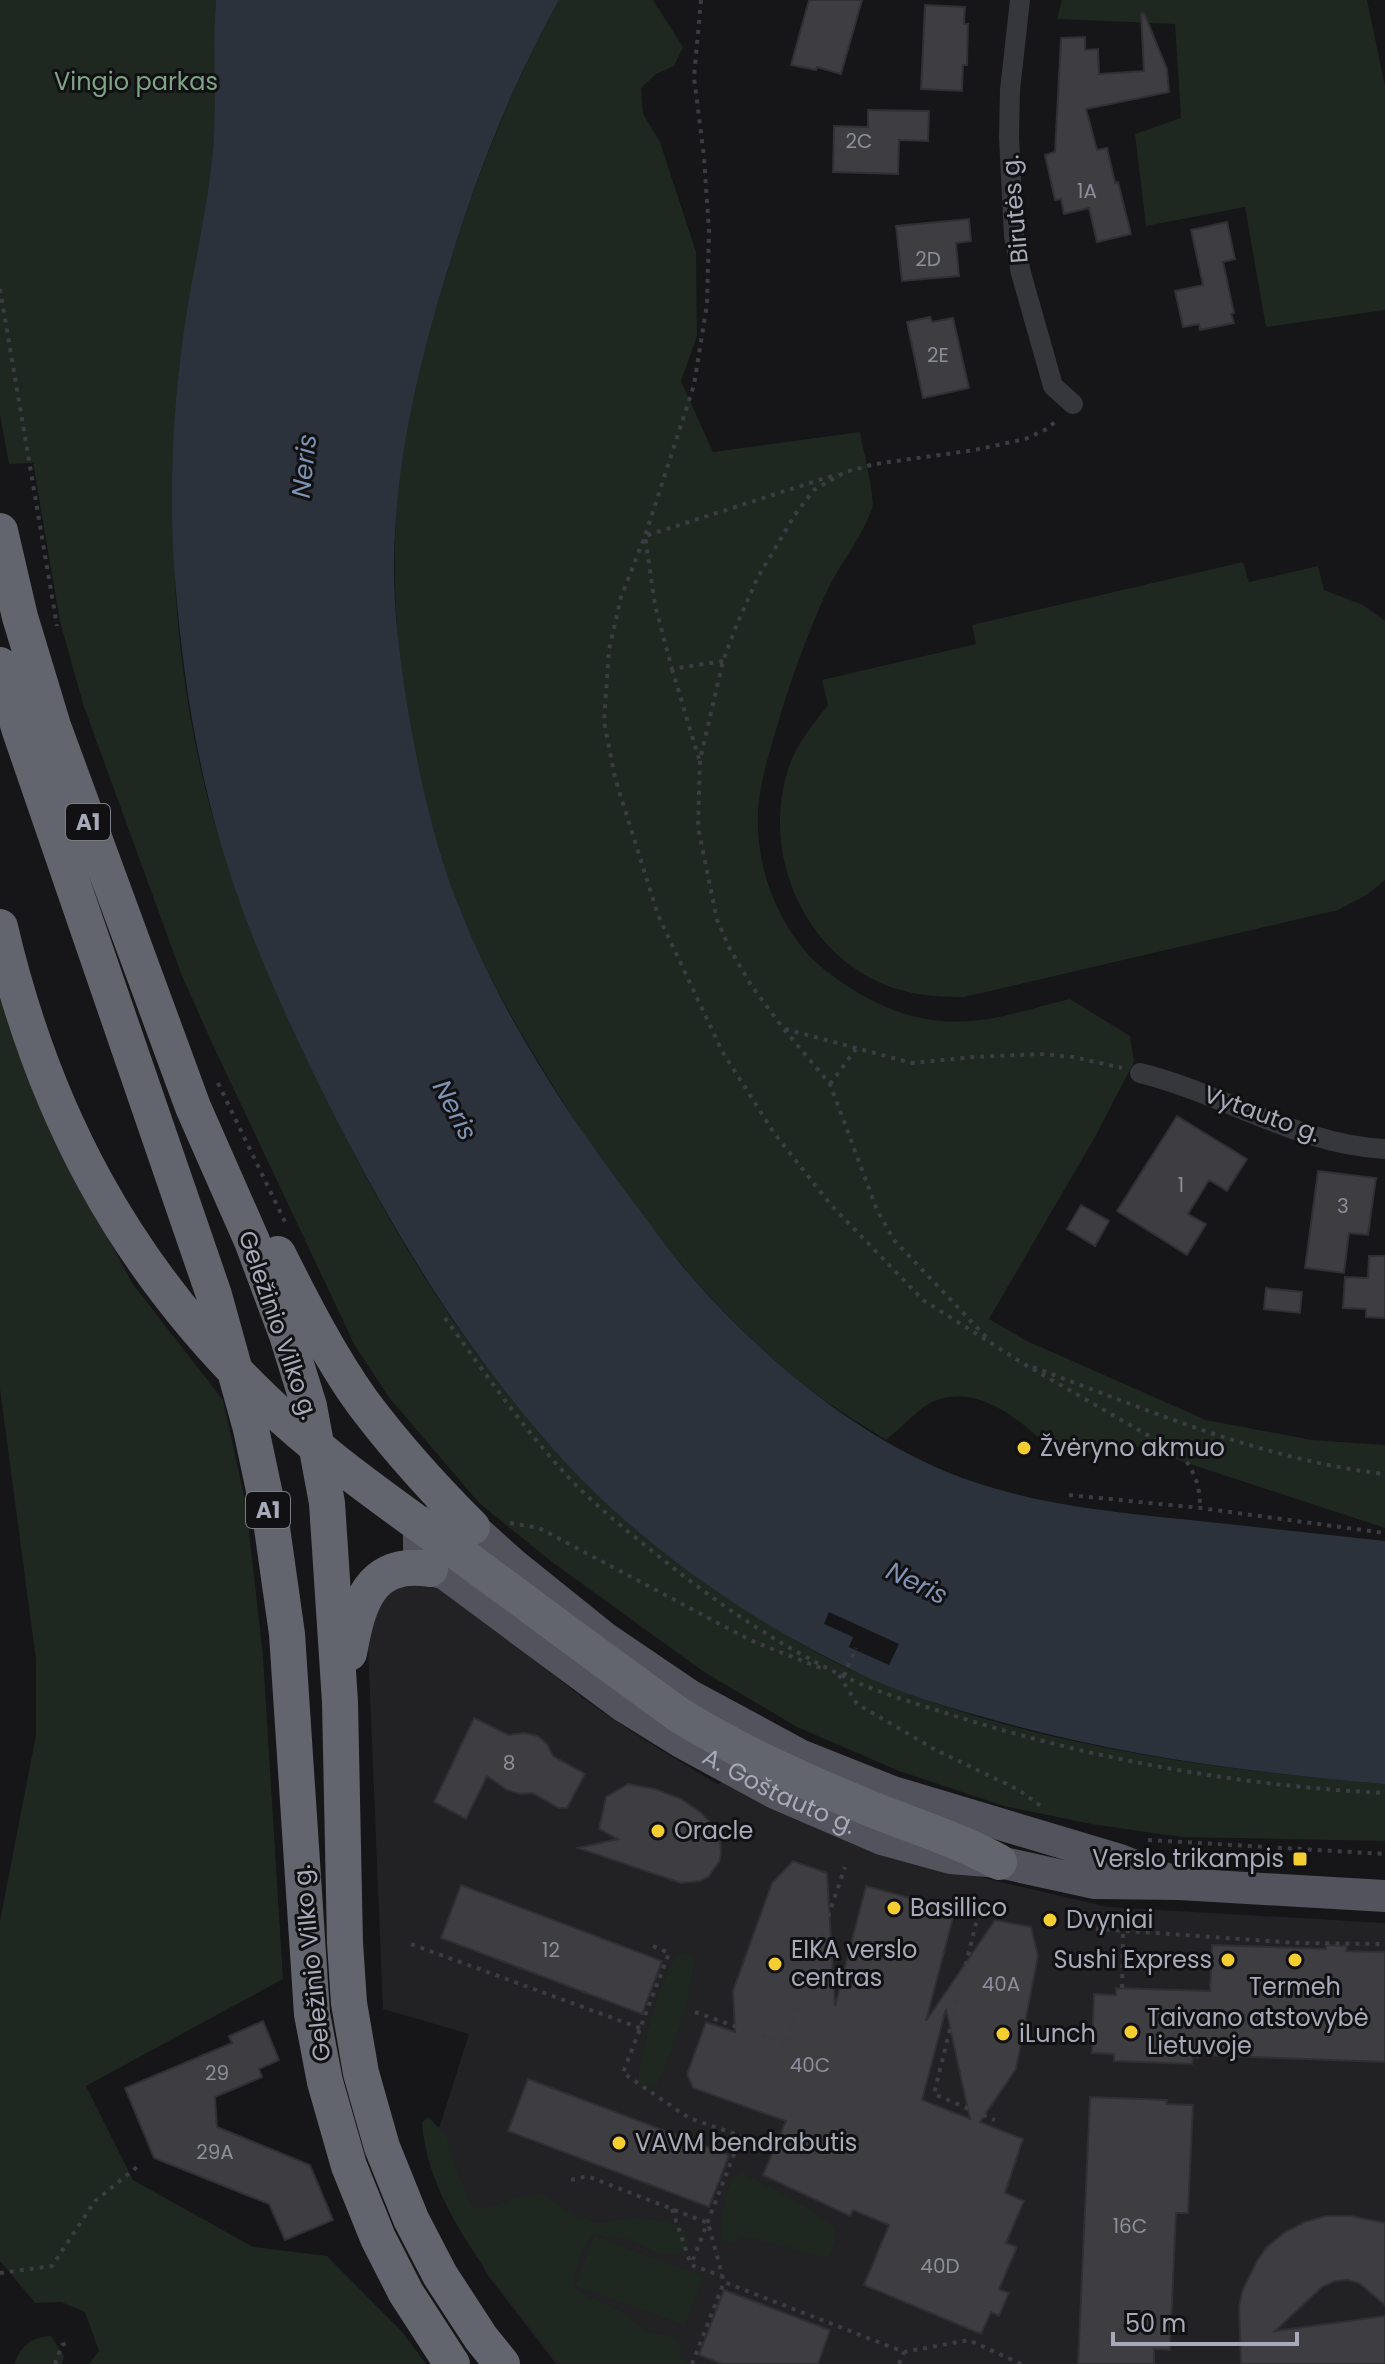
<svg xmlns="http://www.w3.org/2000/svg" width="1385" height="2364" viewBox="0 0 1385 2364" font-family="Poppins,sans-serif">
<rect width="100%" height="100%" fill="#161517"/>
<path fill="#222124" d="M429,1579L591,1704L643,1739L717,1784L730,1780L883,1849L988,1879L1108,1907L1385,1923V2364H556L486,2273L432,2150L469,2034L383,2009L367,1621L382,1588Z"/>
<path fill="#1f2721" d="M0,0H216C213,41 218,83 216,124C211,190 203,256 197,321C192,379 187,437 182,494C179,522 174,552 175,581C180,680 200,790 234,884C253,938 279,991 302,1043C367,1194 453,1340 565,1461C614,1516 675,1562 736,1603C777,1630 820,1657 865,1676C1028,1746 1210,1769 1385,1784V1841L1181,1837L1091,1824L1004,1806L899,1771L797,1727L704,1672L552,1562L479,1503L388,1396L355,1346L212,1043L182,976L83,704L60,621L33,463L9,464L0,415Z
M559,0H653L683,47L674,66L656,74L641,88L643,114L660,142L696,252L697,336L681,381L713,452L860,432C862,446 876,498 872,509C862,537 841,562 828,589C807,634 790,682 776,730C768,758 759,785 758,813C755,869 781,935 825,970C866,1002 915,1026 970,1021C1003,1019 1038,1006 1070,999L1130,1036L1134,1062L1095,1137L989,1319L1027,1341L1206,1420L1312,1440L1385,1445V1528L1126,1443C1106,1444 1092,1457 1072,1454C1053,1451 1039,1438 1025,1426C1001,1407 972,1390 940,1399C921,1404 902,1428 886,1440C866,1427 844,1414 824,1400C724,1328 630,1209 565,1105C524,1040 484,973 457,902C402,758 380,584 405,432C415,376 432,320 449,265C478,173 512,85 559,0Z
M1062,0H1367L1385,86V310L1266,327L1245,207L1146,226L1135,134L1181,118L1175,24L1057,19Z
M1243,562L1249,582L1318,566L1324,590L1363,605L1385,621V880L1368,894L1338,910L964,997C941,997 919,996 897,989C804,960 757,850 791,761C800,740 814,723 828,705L822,680L976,644L972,625Z
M0,989L75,1175L132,1283L223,1400L246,1505L263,1656L283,1979L86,2086L133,2180L253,2247L327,2256L403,2333L426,2364H89L99,2351L85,2312L61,2302L35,2303L0,2261V1921L36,1735V1660L0,1389Z
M685,1951L694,1958C691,2004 675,2047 655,2089L638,2083C639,2058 660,1977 675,1959C678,1955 682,1954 685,1951Z
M428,2117L447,2136L456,2169L473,2208L496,2206L515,2197L542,2194L568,2211L596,2223L633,2218L665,2221L683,2228L689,2241L680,2254H659L630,2240L591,2234L581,2254L572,2285L584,2295L619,2310L649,2332L674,2337L681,2348L682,2360L692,2364H560C507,2298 427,2209 422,2122Z
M742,2173C764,2185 786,2195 807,2207C817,2212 823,2221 834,2226L836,2239L828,2258L747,2237L729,2244L720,2238L723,2207L731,2179Z
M594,2236L703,2276L685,2325L575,2286Z
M51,2336L64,2356L62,2364H14C21,2346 31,2337 51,2336Z"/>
<path fill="#2b323c" d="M216,0H559C513,83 479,168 451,259C423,348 400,439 395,533C391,594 399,655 409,716C420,779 434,844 458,904C498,1007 560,1104 626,1192C644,1215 660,1239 678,1261C745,1341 834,1420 929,1464C1008,1501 1095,1510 1181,1519C1249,1526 1317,1534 1385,1541V1784C1253,1773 1122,1756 994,1720C947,1707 898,1693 854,1671C750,1621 642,1546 564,1461C458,1345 378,1207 310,1066C269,981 231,892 209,800C191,728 181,654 175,580C169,501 172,423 182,345C190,283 205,222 212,161C218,107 212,54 216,0Z"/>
<path fill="#161517" d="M829,1612L899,1644L889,1665L849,1647L853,1637L824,1624Z"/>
<path fill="#3d3d42" stroke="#302f33" stroke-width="2" fill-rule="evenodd" d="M809,0H862L841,74L817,67L816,70L791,65Z
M925,5L965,7L964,24H968L967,65H963L962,91L921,89Z
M1144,13L1167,69L1169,92L1086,109L1097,150L1107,148L1115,183L1118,182L1131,234L1097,242L1089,208L1064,214L1061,199L1055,200L1045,155L1055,152L1061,38L1085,37V50L1098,49L1099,74L1144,71L1141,14Z
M868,110L929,111L928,141L899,140L898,174L833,172L834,126L868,127Z
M969,219L971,241L956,243L959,276L902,281L896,226Z
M1227,222L1235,259L1223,262L1234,313L1231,314L1234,323L1200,330L1199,324L1183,327L1175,291L1203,285L1191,230Z
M930,317L932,322L953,318L969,388L923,398L907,322Z
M1177,1116L1247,1159L1227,1191L1209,1180L1188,1214L1206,1224L1187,1255L1117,1211Z
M1318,1171L1376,1178L1368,1235L1349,1233L1344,1273L1305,1268Z
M1081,1205L1109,1221L1095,1246L1067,1229Z
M1369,1256H1385V1318L1366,1317V1309L1343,1308L1345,1277L1368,1278Z
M1266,1288L1302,1292L1300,1313L1264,1309Z
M474,1718L509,1735L524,1733L538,1736L547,1744L553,1756L585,1774L567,1808H559L532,1793L520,1794L507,1790L487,1776L466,1819L434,1802Z
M628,1784L655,1789L681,1799L700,1812L713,1825L720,1837L721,1854L719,1862L708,1877L700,1881L681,1883L578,1848L618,1839L599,1829L606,1797Z
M793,1861L827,1873L835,2006L866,1886L955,1910L926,2021L995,1920L1031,1927L1038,1956L1016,2069L980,2122L1023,2139L1005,2193L1024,2201L1006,2243L1017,2247L999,2289L1009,2293L999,2316L991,2312L981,2334L864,2285L889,2225L853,2210L850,2216L763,2175L786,2121L693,2088L687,2074L706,2022L735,2032L733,1991L772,1883ZM946,2009L970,2119L922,2100Z
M461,1885L662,1961L642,2014L441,1938Z
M1212,1945L1326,1949V1945L1347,1946L1346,1951L1385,1952V2062L1198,2055V2058L1193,2057L1192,2064L1114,2061V2054L1092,2053L1094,1994L1116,1995V1988L1210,1991Z
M263,2021L279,2060L259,2069L262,2077L215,2097L217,2127L310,2165L333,2220L285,2240L269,2204L154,2158L125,2088L232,2043L229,2036Z
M528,2079L729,2155L709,2207L508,2131Z
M1090,2097L1167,2100L1166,2104L1193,2105L1188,2213H1176L1170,2350L1154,2349V2364H1078Z
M1326,2216H1351L1385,2223V2305L1359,2283L1348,2280L1335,2281L1322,2287L1275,2331L1385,2316V2364H1241L1239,2306L1243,2289L1257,2261L1267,2247L1285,2232L1305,2222Z
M724,2290L830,2330L818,2364H722L699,2355Z"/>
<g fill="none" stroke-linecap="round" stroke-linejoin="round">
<path stroke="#3c3d43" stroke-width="4" stroke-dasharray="4 6" stroke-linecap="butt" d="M701,0L694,77L704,157L709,231L707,304L694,385L645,536L621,597L609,650L604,722L615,778L658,915L722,1051L774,1133L831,1205L923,1300L1024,1364L1182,1455C1195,1473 1200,1485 1200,1508
M0,289L57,626
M723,661L672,669L655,605L645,536L838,474
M672,669L699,759
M785,1029L912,1063L974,1057L1040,1054L1073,1057L1122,1068
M218,1083L287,1226
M830,1084L856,1049
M445,1318C485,1373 524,1430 571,1480C599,1509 631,1534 662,1559C717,1603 775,1643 839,1674C875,1692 914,1703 952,1715C1091,1759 1239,1786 1385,1793
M986,1337L894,1240L877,1210L830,1084L783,1028L751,985L730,949L717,920L698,827L700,760L723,661L737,624L758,577L796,513L814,490L845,472L875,464L975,450L1025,439L1047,429L1058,419
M1033,1367C1148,1410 1263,1460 1385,1474
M1069,1495L1200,1508L1385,1533
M510,1523L539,1528L750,1640L823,1669
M839,1675L857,1704L936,1750L1019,1790L1042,1807
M844,1676L856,1648
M1148,1840L1385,1854
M981,1903L934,2094L995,2120
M1086,1928L1296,1943L1385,1944
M411,1944L640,2028
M653,1946L669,1953L623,2073L689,2118L741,2136L691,2265
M1122,1988L1123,1931
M695,2012L785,2044L845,1867
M571,2180L587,2176L708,2223L724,2282L904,2352L969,2340L1021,2364
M672,2209L691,2265L722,2276
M0,2273L52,2266L95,2201L137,2167
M55,2364L62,2345L71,2341
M692,2364L724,2282
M899,2364L904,2352"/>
<path stroke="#36373c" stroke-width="20" d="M1020,0L1010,90L1009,137L1014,236L1021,273L1053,386L1073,404
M1140,1073C1222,1093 1299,1145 1385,1149"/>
<path stroke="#52535c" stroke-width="32" id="s1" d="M1179,1884L1120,1860L893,1792L800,1755L689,1695L605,1638L513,1564L472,1527L449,1519L426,1523L419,1534V1548L430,1569L445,1574L623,1706L681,1742L775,1793L882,1839L951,1858L999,1862L1094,1883L1179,1884L1385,1896"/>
<path stroke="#62646e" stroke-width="36" d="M0,531L20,617L53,726L193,1107L252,1241L287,1335L309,1406L327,1503L340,1702L345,1943L349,2003L361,2073L382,2147L411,2219L440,2275L481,2338L502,2364
M0,665L20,731L214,1295L251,1429L272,1528L287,1634L312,2014L325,2082L349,2166L378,2238L406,2293L452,2364
M0,927C43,1111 123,1263 260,1396C322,1457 395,1506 464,1557C536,1610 607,1663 679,1715C742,1754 810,1784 879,1812C920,1828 960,1841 999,1862
M278,1254C302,1302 331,1359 363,1403C396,1447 433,1488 472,1527
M349,1653C358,1604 369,1560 430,1569"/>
</g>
<g fill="#f4ce31" stroke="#111012" stroke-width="3">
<circle cx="1024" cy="1448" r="8"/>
<circle cx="658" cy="1831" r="8"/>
<rect x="1292" y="1851" width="16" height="16" rx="4"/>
<circle cx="894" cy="1908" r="8"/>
<circle cx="1050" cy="1920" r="8"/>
<circle cx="1228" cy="1960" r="8"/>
<circle cx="1295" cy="1960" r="8"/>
<circle cx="775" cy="1964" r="8"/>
<circle cx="1131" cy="2032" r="8"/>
<circle cx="1003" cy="2034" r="8"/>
<circle cx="619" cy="2143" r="8"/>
</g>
<g text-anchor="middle" stroke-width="6" stroke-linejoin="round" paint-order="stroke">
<g font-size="20" fill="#8c8f9a">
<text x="859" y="148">2C</text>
<text x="1087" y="198">1A</text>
<text x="928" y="266">2D</text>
<text x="938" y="362">2E</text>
<text x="1181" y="1192">1</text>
<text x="1343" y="1213">3</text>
<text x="509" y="1770">8</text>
<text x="551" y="1957">12</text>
<text x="1001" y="1991">40A</text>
<text x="810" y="2072">40C</text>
<text x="217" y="2080">29</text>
<text x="215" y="2159">29A</text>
<text x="1130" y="2233">16C</text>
<text x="940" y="2273">40D</text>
</g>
<g fill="#111012" stroke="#7a7c86" stroke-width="2">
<rect x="66" y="804" width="44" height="36" rx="6"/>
<rect x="246" y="1492" width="44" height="36" rx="6"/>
</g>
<g font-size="22" font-weight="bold" fill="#a7aab8">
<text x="88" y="830">A1</text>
<text x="268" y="1518">A1</text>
</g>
<g font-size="24" fill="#7ea385" stroke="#111012">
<text x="136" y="90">Vingio parkas</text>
</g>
<g font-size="24" fill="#a7aab8" stroke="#111012">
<text transform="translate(1015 209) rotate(-95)" y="8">Birutės g.</text>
<text transform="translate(1262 1114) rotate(20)" y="8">Vytauto g.</text>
<text transform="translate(278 1325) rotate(71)" y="8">Geležinio Vilko g.</text>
<text dy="8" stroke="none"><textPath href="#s1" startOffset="1316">A. Goštauto g.</textPath></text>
<text transform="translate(312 1963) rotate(-96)" y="8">Geležinio Vilko g.</text>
</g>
<g font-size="24" fill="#a7aab8" stroke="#111012" text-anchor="start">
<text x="1040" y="1456">Žvėryno akmuo</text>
<text x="674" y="1839">Oracle</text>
<text x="1284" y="1867" text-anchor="end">Verslo trikampis</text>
<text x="910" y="1916">Basillico</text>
<text x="1066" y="1928">Dvyniai</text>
<text x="791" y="1958">EIKA verslo<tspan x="791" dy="28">centras</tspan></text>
<text x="1212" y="1968" text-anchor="end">Sushi Express</text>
<text x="1295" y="1995" text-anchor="middle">Termeh</text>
<text x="1147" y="2026">Taivano atstovybė<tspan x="1147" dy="28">Lietuvoje</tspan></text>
<text x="1019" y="2042">iLunch</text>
<text x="635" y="2151">VAVM bendrabutis</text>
</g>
<g font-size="26" font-style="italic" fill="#7e93b3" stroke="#111012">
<text transform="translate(304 466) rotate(-84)" y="9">Neris</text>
<text transform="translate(455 1110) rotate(62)" y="9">Neris</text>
<text transform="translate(917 1583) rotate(26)" y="9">Neris</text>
</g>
</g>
<path d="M1113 2332v12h184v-12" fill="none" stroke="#a7aab8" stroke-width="4"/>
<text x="1125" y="2332" font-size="24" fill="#a7aab8" stroke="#111012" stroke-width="6" paint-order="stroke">50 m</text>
</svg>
